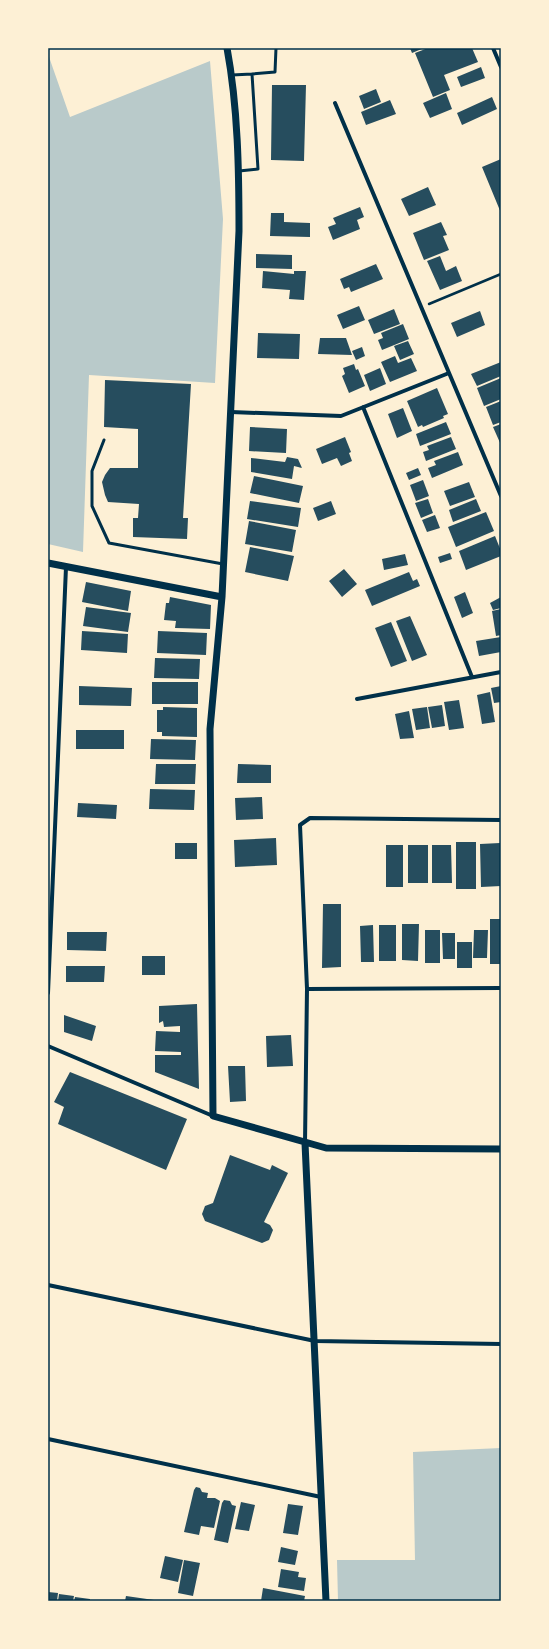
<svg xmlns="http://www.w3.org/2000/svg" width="549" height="1649" viewBox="0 0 549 1649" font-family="Inter,sans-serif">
<rect width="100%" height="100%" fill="#fdf0d5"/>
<path fill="#b9caca" d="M48,54L70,117L210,61L223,219L215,383L89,375L83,552L48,544Z
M501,1448V1601H338L337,1560H415L413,1452Z"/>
<path fill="#264d5e" d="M410,48H424L412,53Z
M428,48H472L478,62L444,75L450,90L433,97L415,53Z
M481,67L485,78L461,87L457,77Z
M272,85H306L304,161L271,160Z
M376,89L381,102L364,109L359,96Z
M446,93L452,109L430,118L423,103Z
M492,97L497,109L462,125L457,113Z
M390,100L396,114L366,125L361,112Z
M501,159V213L482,167Z
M428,187L436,205L409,216L401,199Z
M360,207L364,217L357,220L360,229L333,240L328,227L336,224L333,218Z
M271,213H284V222L310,223V237L270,236Z
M441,222L447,235L443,236L449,250L424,260L413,233Z
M256,254L292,255V269L256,268Z
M440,256L446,271L456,266L462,281L440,290L427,261Z
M376,264L383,279L351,292L349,287L344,289L340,279Z
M263,271L294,274V271H306L304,300L289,299L290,290L262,288Z
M359,306L365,320L343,329L337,315Z
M394,309L400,324L374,334L368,320Z
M480,311L485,325L457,337L451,323Z
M403,324L409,339L382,350L378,340L383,338L381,333Z
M258,333L300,334L299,359L257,358Z
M320,338H346L352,355L318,354Z
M408,341L414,354L400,360L394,346Z
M362,347L365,356L356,360L352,351Z
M395,356L398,363L411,358L417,371L390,382L381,362Z
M501,362V376L477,386L471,374Z
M354,364L356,370L358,369L365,386L349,393L342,376L345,374L343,368Z
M380,368L386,384L370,391L364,375Z
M501,378V399L484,406L477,388Z
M105,380L191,384L183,518H188L187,539L133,537V518H138L139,504L108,502L105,495L102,482L105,475L110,468H138V429L104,427Z
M437,388L448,414L443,416L444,418L423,427L422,425L418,427L407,401Z
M501,401V422L493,425L486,407Z
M403,408L412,431L397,438L388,414Z
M446,422L451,434L420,446L416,434Z
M501,424V445L493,427Z
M250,427L287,429L286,453L249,451Z
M345,437L351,452L349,453L352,461L341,466L337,458L322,464L316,449Z
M451,437L456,449L426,461L423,452L429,450L427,446Z
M458,452L463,465L432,478L428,468L436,465L434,461Z
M287,457L298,459L302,468L294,466L292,479L251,472V458L285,462Z
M418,468L421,475L409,480L406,473Z
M254,476L303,486L299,503L250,493Z
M423,480L429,496L416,501L410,485Z
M469,482L475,497L450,506L444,491Z
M428,499L433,513L421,518L415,503Z
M476,499L481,511L453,522L449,510Z
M250,501L301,508L298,527L247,519Z
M331,501L336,514L318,521L313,508Z
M486,512L494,531L456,547L448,527Z
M435,515L440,528L427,532L422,520Z
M249,521L296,530L292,552L245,544Z
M495,536L501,551V556L466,570L459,551Z
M250,547L294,556L288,581L245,572Z
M450,553L452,559L440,563L438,557Z
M405,554L408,565L384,570L382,559Z
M344,569L357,584L342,597L329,581Z
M409,572L413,581L417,579L420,586L372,606L365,590Z
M86,582L131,591L128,611L82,602Z
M465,592L473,613L462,618L454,597Z
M170,597L211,605L210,629L175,628L176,621L164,620L166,603H169Z
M501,597V608L493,610L490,603Z
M86,607L131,613L128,632L83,626Z
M501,609V635L496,636L492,611Z
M410,616L427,655L412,661L396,621Z
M391,622L407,661L391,667L375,628Z
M82,631L128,634L127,653L81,650Z
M158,631L207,633L206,655L157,653Z
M501,637V652L479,656L476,641Z
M155,658L200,659L199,679L154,678Z
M152,682H198V704H152Z
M79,686L132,688L131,706L79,705Z
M501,686V702L494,703L491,688Z
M490,692L495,722L482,724L477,695Z
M459,700L464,728L449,730L444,702Z
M442,705L445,726L432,728L428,707Z
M163,707L197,708V737L162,736V732H157V710H163Z
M427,707L430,728L416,730L412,709Z
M409,711L414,738L400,739L395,714Z
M76,730H124V749H76Z
M151,739L196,740L195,760L150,759Z
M156,764H196L195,784H155Z
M238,764L271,765V783H237Z
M150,789L195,790L194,810L149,809Z
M262,797L263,819L236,820L235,798Z
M78,803L117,805L116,819L77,817Z
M276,838L277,865L235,867L234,840Z
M456,842H476V889H456Z
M175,843H197V859H175Z
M500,843L501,886L481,887L480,844Z
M386,845H403V887H386Z
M408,845H428V883H408Z
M432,845H451L452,883H432Z
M323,904H341V967L322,968Z
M490,919H501V964H490Z
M402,924H419L418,961L402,960Z
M373,925L374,962H361L360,926Z
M379,925H396V961H379Z
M425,930H440V963H425Z
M474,930H488L487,958H473Z
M67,932H107L106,951L67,950Z
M442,933H455V959H443Z
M457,942H472V968H457Z
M142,956H165V975H142Z
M66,966H105L104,982H66Z
M197,1004L198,1051L199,1089L155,1072V1055H181V1052L155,1051L156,1031L180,1032V1026L164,1027L163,1021L159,1023V1006Z
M64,1015L96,1026L92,1041L64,1032Z
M291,1035L293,1066L267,1067L266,1036Z
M228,1066H245L246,1101L230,1102Z
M70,1072L187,1119L166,1170L58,1124L64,1107L54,1102Z
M230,1155L270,1170L272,1165L288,1173L264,1222L270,1225L273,1230L269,1240L262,1243L205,1221L202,1214L205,1206L213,1203Z
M196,1487L200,1488L202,1492L208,1493L207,1498H215L220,1501L214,1528L201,1526L199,1535L184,1532L194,1490Z
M224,1500L230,1501L232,1505L236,1506L228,1543L214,1540L222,1503Z
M241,1502L255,1505L249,1531L235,1529Z
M288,1504L303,1506L298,1535L283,1533Z
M281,1547L298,1551L295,1565L278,1562Z
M165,1556L183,1560L178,1582L160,1578Z
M184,1560L200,1563L193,1596L178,1593Z
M281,1569L299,1572L298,1577L306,1578L304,1591L278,1587Z
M263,1588L305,1596L304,1601H261Z
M48,1592L58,1593L57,1601H48Z
M59,1594L74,1596L73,1601H58Z
M126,1596L154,1600V1601H125Z
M75,1597L90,1599V1601H74Z"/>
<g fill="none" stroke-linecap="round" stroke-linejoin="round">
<path stroke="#003049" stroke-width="2.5" d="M429,304L501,274"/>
<path stroke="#003049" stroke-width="3" d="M232,75L252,74
M239,171L258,169L252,74L275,72L276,48
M104,440L92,471V506L109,543L223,564"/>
<path stroke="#003049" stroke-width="4" d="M493,48L501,67
M335,103L501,496
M363,407L472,677
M231,412L341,416L449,373
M357,699L501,672
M307,989L501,988
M48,993L66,567
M48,1046L213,1116
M305,1143L307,989L300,825L310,818L501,820
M48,1285L315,1341L501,1344
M48,1439L321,1497"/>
<path stroke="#003049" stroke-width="7" d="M227,48C238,108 239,170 239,231L222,597L210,729L213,1116L326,1148L501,1149
M48,563L222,597
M305,1143L326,1601"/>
</g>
<rect width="549" height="1649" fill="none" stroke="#fdf0d5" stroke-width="98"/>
<rect x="49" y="49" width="451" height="1551" fill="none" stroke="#003049" stroke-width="1.5"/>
</svg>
